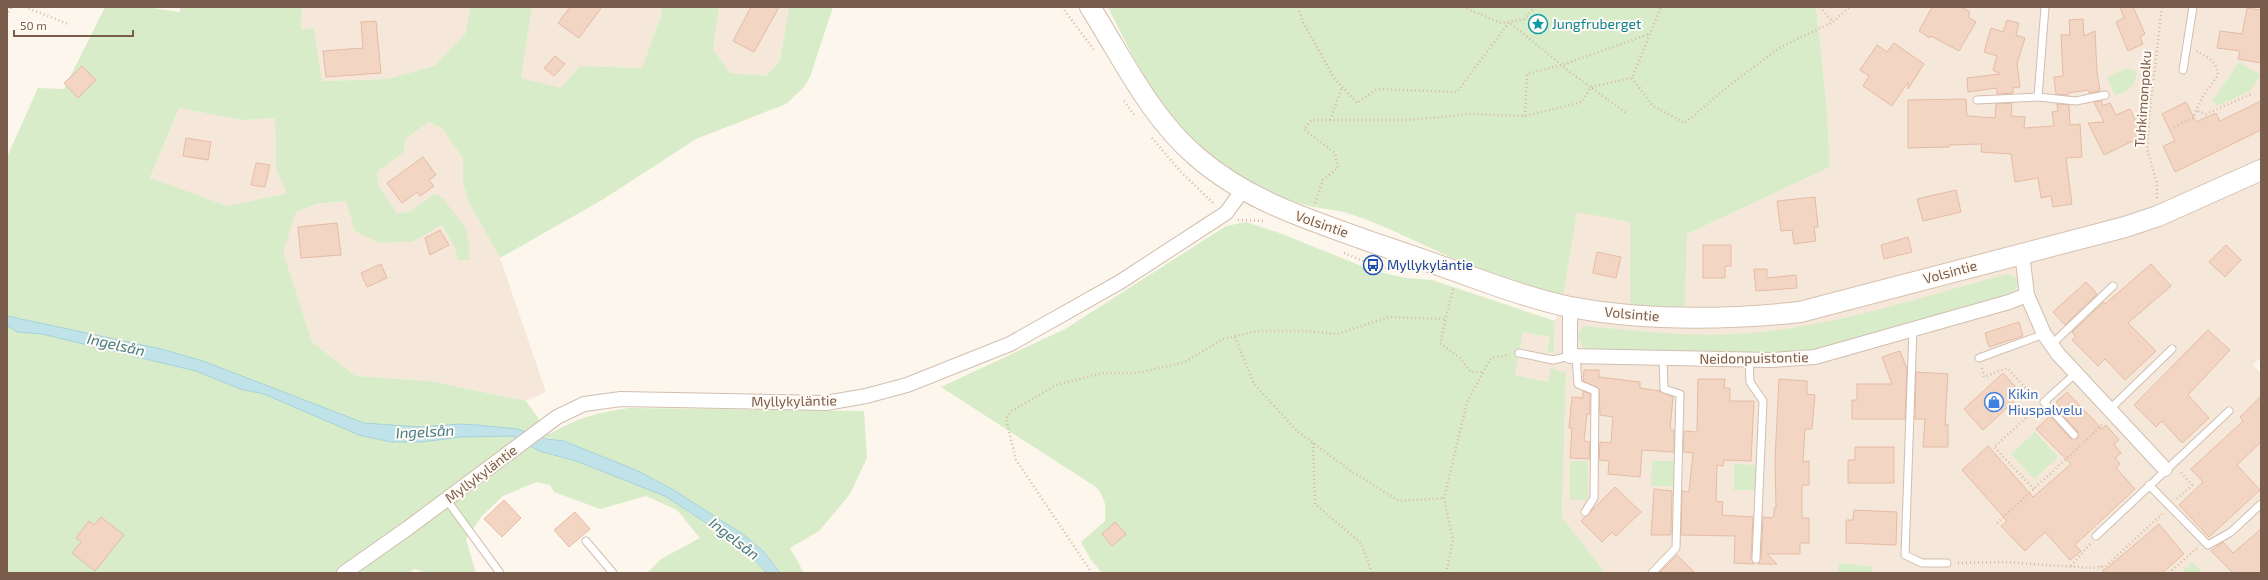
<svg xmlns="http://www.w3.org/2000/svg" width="2268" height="580" viewBox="0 0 2268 580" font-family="'Exo 2',sans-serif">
<rect width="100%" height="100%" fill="#fdf6ec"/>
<path fill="#f5e8da" d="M302,7H471L465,34L434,66L387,79L322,81L314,28L301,30Z
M532,7H660L662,13L642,68L580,66L561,89L521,78Z
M719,7H789L780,62L766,76L730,73L713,49Z
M1816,7H2261V357L2253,365L2261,373V573H1605L1562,517L1566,373L1548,382L1515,375L1523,332L1550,337L1547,352L1554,353L1555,321L1563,297L1577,211L1630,221V306L1685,307L1687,234L1830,167L1826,98Z
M179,108L242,120L275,118L276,170L287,193L228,206L150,179Z
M429,122L442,128L463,159V182L468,201L500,258L546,392L526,401L430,381L356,376L312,342L282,252L295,212L317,204L346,201L355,230L380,243L412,242L442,225L455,248L458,260H469L434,194L409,212L397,213L378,185L377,172L404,152L406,138Z"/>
<path fill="#d8ecc9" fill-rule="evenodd" d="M105,7H145L180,12V7H302L301,30L314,28L322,81L387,79L434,66L465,34L471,7H532L521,78L561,88L580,66L642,68L662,13L660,7H719L713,49L730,73L766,76L780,61L789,7H833L810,77L804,87L786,104L696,139L602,200L500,258L468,201L463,182V159L442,128L429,122L406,138L404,152L377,172L378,185L397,213L409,212L434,194L443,198L466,229L469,243V260H458L455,248L442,225L412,242L380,243L355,231L346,201L317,204L296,212L283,252L312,342L356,376L430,381L526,401L550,434C576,418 600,412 629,408L864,411L867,458L850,494L819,531L790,548L804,573H780L763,551L744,535L672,489L638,471L564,441L541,437L539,451L576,461L665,496L743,547L767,573H647L661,559L700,538L677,510L646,496L600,509L554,492L550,485L536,482L503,496L482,516L466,539L476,573H427L415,569L408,573H7V157L38,88L64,89ZM179,108L242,120L275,118L276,170L287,193L228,206L150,178Z
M1108,7H1816L1826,98L1830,167L1687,234L1685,307L1630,306V222L1577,212L1563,297C1532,287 1499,278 1469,265C1429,249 1391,227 1350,214C1334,209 1318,209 1302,204C1192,168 1156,105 1108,7Z
M2239,62L2261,75L2250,91L2217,106L2213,100Z
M2126,68L2137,71C2136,87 2128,90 2115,96L2107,78Z
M1246,222L1277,232L1374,271L1406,278L1432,280L1555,321L1554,353L1547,352L1550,337L1523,332L1515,375L1548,382L1551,368L1566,373L1562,517L1605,573H1102L1091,560L1081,542L1105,521C1106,506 1106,499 1096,487L941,387L1065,329L1226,226Z
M2008,274L2015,277L2018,283L2014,293L2007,296L1794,356L1589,349L1583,347L1578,338L1580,331L1585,326C1639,331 1696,338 1751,333C1838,326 1923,296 2008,274Z
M2035,432L2058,457L2034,479L2011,454Z
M1570,461H1588V500H1570Z
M1652,461H1675L1674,486H1651Z
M1734,464L1757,465L1756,490H1734Z
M2192,562L2203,573H2181Z
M1839,563L1873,567L1872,573H1838Z"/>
<path fill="#bfe3e8" stroke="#a5d3da" d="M7,316L161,349L203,361L364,423L419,427L461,424L477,425L517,429L547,439L564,441L638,471L672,489L744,535L763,551L780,573H767L743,547L665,496L576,461L539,451L513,436L461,437L421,442H391L359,435L264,394L240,389L196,371L42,334L17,332L7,325Z"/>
<path fill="#f3d5c3" stroke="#e6bba3" d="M570,7H602L579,38L558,23Z
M751,7H779L754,52L733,41Z
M1932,7H1961L1970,12L1968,17L1976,22L1959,51L1931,36L1930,38L1919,31Z
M2120,7H2133L2145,34L2140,37L2143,44L2128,51L2116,22L2124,18Z
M2247,8L2261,10V63L2238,59L2240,51L2217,48L2220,31L2242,34Z
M2083,19L2084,36L2095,31L2097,71L2100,91L2089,93L2088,90L2068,93V95L2056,94L2054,77L2063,76L2061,35H2070L2069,20Z
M2007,20L2019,23L2016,35L2025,38L2017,64L2020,87L2013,88V93L1997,94V88L1968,92L1967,78L2000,74L1993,70L1997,56L1984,52L1991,28L2003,32Z
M376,21L381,73L326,77L323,51L363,48L361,22Z
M1894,43L1924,64L1908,89V82L1892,106L1863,86L1869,76L1860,70L1877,45L1887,52Z
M555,56L565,64L554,76L544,68Z
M82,66L96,80L78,98L64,83Z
M1966,99L1967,116L1995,118L1996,104L2012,103L2011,116L2025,117L2024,128L2054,126L2052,112L2058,111L2057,104L2069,105L2070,125L2080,124L2082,157L2066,158L2072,204L2053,207L2051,196L2041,198L2038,178L2015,182L2011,154L1981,152L1982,144L1949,145V147L1908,148V100Z
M2102,101V106L2110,103L2116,115L2130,109L2143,136L2104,155L2088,123L2104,122L2094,102Z
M2261,101V130L2175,172L2163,146L2175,141L2162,114L2186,102L2196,122L2216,113L2220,121Z
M186,138L211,142L208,160L183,156Z
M423,157L436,175L429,180L434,186L420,196L417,192L402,203L387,183Z
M256,163L270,165L265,187L251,185Z
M1956,190L1961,212L1923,221L1917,199Z
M1815,197L1818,227H1814L1816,241L1794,244L1792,230L1781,231L1777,201Z
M337,223L341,255L301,258L298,227Z
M440,230L449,245L430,255L425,238Z
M1908,237L1912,252L1884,259L1881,245Z
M1703,245H1731V266H1725V278H1703Z
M2226,245L2241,260L2225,277L2209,262Z
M1597,252L1621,257L1616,278L1593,273Z
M381,264L387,278L367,287L361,273Z
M2151,264L2171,286L2128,323L2156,351L2125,380L2105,359L2098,366L2072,340L2076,337L2072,332L2104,302L2105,304Z
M1754,269H1767V278L1796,275L1797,288L1756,291Z
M2086,282L2097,294L2065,325L2053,312Z
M2019,322L2023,336L1989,347L1985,333Z
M2208,330L2230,350L2188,395L2209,418L2182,443L2162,421L2156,427L2134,405Z
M1900,351L1907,369L1905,419H1852V400H1857V384H1892L1882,357Z
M1584,370H1599V377L1640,382V388L1660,391L1673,397L1670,430H1674V452L1642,450L1640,477L1608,474L1609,461L1599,460L1600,442L1611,443L1613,417L1600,415L1599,389L1583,381Z
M1916,372L1948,374L1945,426L1948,424V447H1923L1925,419H1915Z
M2003,373L2022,394L1983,430L1964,409Z
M1698,379H1725L1724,388H1730V401H1754L1751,461L1724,460L1723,466L1717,465L1716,501L1723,502L1722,515L1753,517L1751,559L1754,564L1734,563L1735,536L1681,535L1682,491L1689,492L1693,453L1683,452L1684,431L1697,432Z
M1779,379L1807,381V394L1815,395L1812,429H1805L1803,462L1809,461V485H1802V518H1809V543H1800V554H1767L1777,564H1758L1761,559L1763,517L1772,518L1774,515V508H1776L1775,459Z
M1583,391L1590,394V414H1587L1584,441L1590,442L1589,459L1570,458L1572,428H1569L1572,397L1583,398Z
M2067,392L2102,429L2106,425L2119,440L2114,444L2121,453L2115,458L2120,464L2116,468L2135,489L2075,545L2081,551L2070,560L2045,532L2025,551L2001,526L2007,521L1962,470L1988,446L2033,497L2071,464L2036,429L2050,416L2071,439L2078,438V432L2057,409L2060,406L2056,402Z
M2261,396V442L2237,465L2260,490L2209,537L2179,505L2203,482L2191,469L2243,421L2240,417Z
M1855,447H1894V483H1848V460H1855Z
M1615,487L1641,512L1616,536L1612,532L1602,542L1581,521Z
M1654,489L1672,491L1671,535H1651Z
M504,500L521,518L502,537L484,519Z
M1854,510L1897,512L1896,545L1846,543V520H1853Z
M575,512L590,529L569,547L554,530Z
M101,517L124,535L95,571L72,553L81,542L76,538L89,521L94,525Z
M1115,522L1126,534L1112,546L1102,534Z
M2159,524L2184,554L2162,573H2101Z
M2261,529V573H2233L2211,551L2223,542L2233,553Z
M1677,555L1695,573H1659Z"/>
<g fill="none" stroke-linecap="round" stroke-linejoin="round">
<defs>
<path id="lane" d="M2183,70L2193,7
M2038,97L2045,7
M1977,100L2038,97L2076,101L2105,95
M1913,328L1905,555L1922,563H1947
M2051,345L2113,286
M1519,353L1553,360L1570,356
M1576,356L1578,384L1595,391L1594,498L1585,512
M1979,358L2044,334
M1749,360L1750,382L1763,401L1756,559
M2110,409L2172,349
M2074,435L2044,402L2076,373
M2149,485L2208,545L2231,532L2261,504
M446,499L500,573
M2096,536L2229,411
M586,541L613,573
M1652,573L1676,548L1680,394L1664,389L1663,358"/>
<path id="street" d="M2022,253L2027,295L2044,334L2058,354L2165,469
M1570,307V356L1772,360L1815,357L2009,302L2027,295
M344,573L408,528L557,417L584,404L621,399L826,403L866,396L907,385L1010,344L1120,282L1226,213L1242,191"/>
<path id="secondary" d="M1090,7C1123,59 1150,117 1197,157C1249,202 1311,220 1374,243C1410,255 1447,268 1483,281C1511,291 1540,301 1570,307C1645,321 1724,320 1800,312L2125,227L2158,216L2261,170"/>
</defs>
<use href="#lane" stroke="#d1beb0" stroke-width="9"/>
<use href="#street" stroke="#d1beb0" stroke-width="16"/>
<use href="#secondary" stroke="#d6c0b0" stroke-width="22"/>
<path stroke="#d9b8a5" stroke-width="2.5" stroke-dasharray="1 3" stroke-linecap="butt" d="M25,7L68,24
M1062,7L1094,50
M1298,7L1303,22L1334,78L1357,103L1377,89L1457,92L1509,22L1570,72L1626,113
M1463,7L1501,23L1524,19L1535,7
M1820,7L1833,22L1849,7
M7,16L11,7
M1632,78L1653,106L1685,123L1731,84L1779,48L1833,22
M1124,101L1135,116
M2198,111L2206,114L2252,94
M1525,116L1527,74L1562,65L1649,34
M1330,120L1342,87
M2174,127L2193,118L2202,98L2218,75C2218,62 2206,56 2196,51
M1152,138L1181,172L1214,204
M2157,198V183L2147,149L2149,118L2162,7
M1315,203L1323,180L1338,168L1335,153L1304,129L1312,120H1411L1470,114L1525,116L1582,102L1591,87L1632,78L1661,7
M1238,220L1265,221
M1344,253L1373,265L1394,270
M1453,289L1440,343L1460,358L1471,372H1484
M1235,337L1254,384L1296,430L1351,471L1399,501L1444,498
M1982,368L1984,377L2007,368L2034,397
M2084,442L2103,424
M1313,443L1315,504L1361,543L1372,573
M2034,489L1994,447L2036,409
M2177,499L2192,485L2180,471
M1997,523L2080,446
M1958,563L2003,562L2092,568L2106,566L2162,514
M2071,566L2090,544
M2101,566L2106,573
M1092,573L1016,460L1006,419L1010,412L1056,385L1103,373H1138L1185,362L1223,339L1257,331H1309L1337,334L1389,317L1445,319
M1446,573L1453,540L1444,498L1467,402L1491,358L1508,355
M2169,573L2197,548"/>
<use href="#lane" stroke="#fff" stroke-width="7"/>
<use href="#street" stroke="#fff" stroke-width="14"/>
<use href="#secondary" stroke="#fff" stroke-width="20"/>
</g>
<defs>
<symbol id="sight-ring" viewBox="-11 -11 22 22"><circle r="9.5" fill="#fffaf3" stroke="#0f9aa8" stroke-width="1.5"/><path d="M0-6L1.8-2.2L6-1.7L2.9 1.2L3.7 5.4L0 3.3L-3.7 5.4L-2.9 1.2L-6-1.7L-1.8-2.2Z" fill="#0f9aa8"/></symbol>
<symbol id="bus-ring" viewBox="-11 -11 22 22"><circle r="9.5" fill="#fffaf3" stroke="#1a4fb4" stroke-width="1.5"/><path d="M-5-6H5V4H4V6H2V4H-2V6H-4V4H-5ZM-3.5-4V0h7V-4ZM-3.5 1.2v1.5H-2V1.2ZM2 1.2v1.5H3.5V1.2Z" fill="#1a4fb4"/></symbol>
<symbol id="shop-ring" viewBox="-11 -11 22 22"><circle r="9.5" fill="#fffaf3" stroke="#3f7fe0" stroke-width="1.5"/><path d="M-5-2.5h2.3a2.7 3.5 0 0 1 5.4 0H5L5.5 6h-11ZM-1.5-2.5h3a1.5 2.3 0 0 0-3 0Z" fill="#3f7fe0"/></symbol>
</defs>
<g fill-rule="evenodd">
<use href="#sight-ring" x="1527" y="13" width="22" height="22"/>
<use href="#bus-ring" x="1362" y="254" width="22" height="22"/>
<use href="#shop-ring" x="1983" y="391" width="22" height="22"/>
</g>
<g text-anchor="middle" stroke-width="4" stroke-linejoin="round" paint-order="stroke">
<g font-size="14" fill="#0d838f" stroke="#fffaf3" text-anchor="start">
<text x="1552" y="29">Jungfruberget</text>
</g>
<g font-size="14" fill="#7a5c4d" stroke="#fffaf3">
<text transform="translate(2143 99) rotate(-86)" y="5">Tuhkimonpolku</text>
<text transform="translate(1322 224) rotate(19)" y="5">Volsintie</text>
<text transform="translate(1950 272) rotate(-15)" y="5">Volsintie</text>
<text transform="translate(1632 314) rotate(5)" y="5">Volsintie</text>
<text transform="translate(1754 358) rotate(-1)" y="5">Neidonpuistontie</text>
<text transform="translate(794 401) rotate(-1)" y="5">Myllykyläntie</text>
<text transform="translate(481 474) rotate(-37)" y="5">Myllykyläntie</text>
</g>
<g font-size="14" fill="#164399" stroke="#fffaf3" text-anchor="start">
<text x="1387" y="270">Myllykyläntie</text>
</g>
<g font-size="14" fill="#366cbe" stroke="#fffaf3" text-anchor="start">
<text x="2008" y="399">Kikin<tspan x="2008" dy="16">Hiuspalvelu</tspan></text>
</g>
<g font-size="15" font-style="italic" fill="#437c86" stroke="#fffaf3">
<text transform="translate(116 345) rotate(13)" y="5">Ingelsån</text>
<text transform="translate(425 432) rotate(-3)" y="5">Ingelsån</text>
<text transform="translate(734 539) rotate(38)" y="5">Ingelsån</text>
</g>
</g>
<rect width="2268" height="580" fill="none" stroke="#7a5c4d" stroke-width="16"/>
<path d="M14 30v6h119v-6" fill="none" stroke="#7a5c4d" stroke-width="2"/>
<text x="20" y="30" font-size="12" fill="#7a5c4d" stroke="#fffaf3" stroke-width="3" paint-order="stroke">50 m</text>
</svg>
